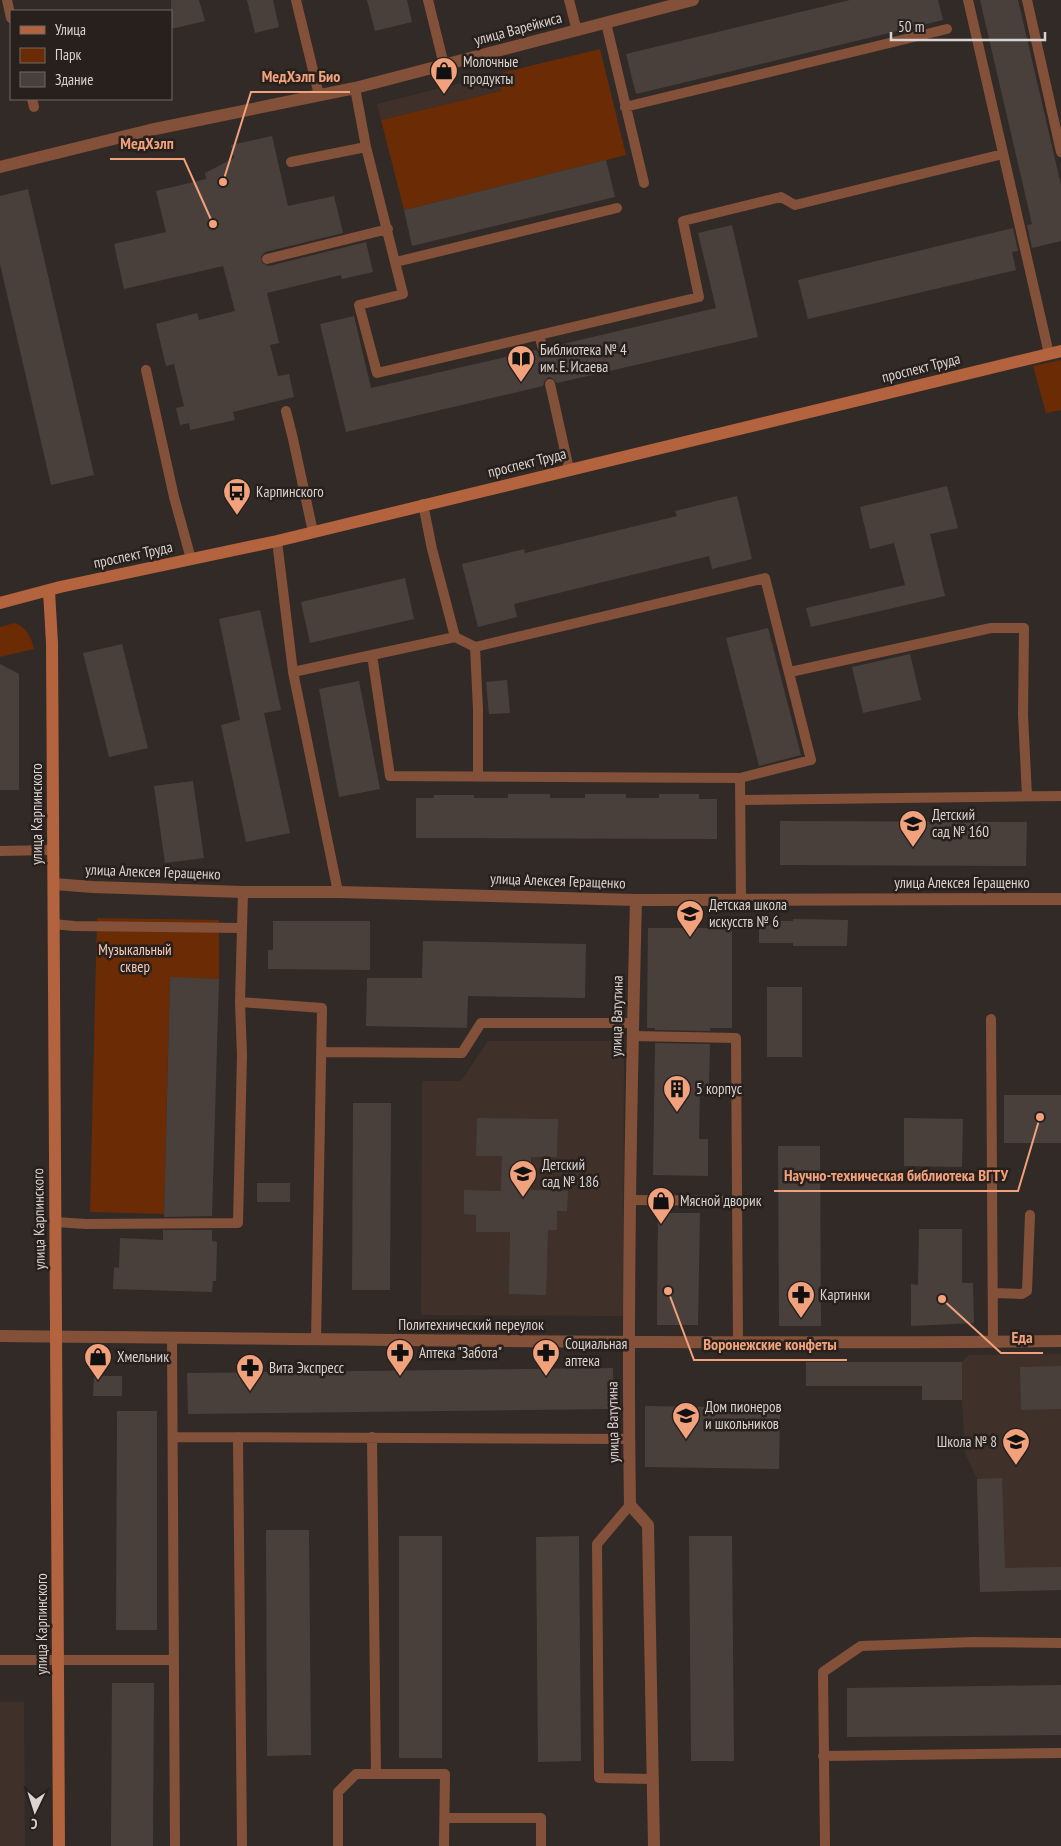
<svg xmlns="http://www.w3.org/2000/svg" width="1061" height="1846" viewBox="0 0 1061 1846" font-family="'PT Sans Narrow',sans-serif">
<rect width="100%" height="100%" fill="#322a26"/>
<path fill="#3f312a" d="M497,74L501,91L381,120L377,104Z
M488,1041H624L623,1316L421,1315L422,1081H461Z
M1061,1354V1590L980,1592L977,1479L965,1453L962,1400V1362L968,1355Z
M0,1702H24L25,1846H0Z"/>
<path fill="#6b2b04" d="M600,49L626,155L404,210L381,120L501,91L497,74Z
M1061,360V410L1046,413L1033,366Z
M14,623C27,627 31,637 34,649L0,657V627Z
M97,918L219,920V979L170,978L164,1214L90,1212Z"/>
<path fill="#49403c" d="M171,0H199L205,21L171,29Z
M247,0H273L279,27L255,33Z
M367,0H407L412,22L375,31Z
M850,0H938L943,20L636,94L626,54Z
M980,0H1018L1061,185V241L1032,248L1027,225L1032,224Z
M272,136L288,206L334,196L343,233L265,252L261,257L262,263L269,266L366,242L373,272L342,279L341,275L267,293L279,343L270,345L278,376L289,374L294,397L233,412L235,420L190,430L189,423L180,425L176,408L184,406L174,364L166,366L156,324L197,313L199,320L235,311L223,266L124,289L114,244L166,232L156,191L206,179L205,173L234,158L231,145Z
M606,160L615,197L412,246L404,210Z
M28,189L94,475L51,485L0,264V196Z
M732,225L758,337L557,383L552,378L548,377L544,382L543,386L346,432L320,324L354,316L371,388L536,350L539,354L544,356L548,353L550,347L716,308L698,233Z
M1013,228L1018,251L1012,252L1016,270L808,319L798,280Z
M947,486L958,528L930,534L945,596L811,627L806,608L905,585L894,543L870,549L860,507Z
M737,496L752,559L712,569L709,556L514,604L517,617L478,627L462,564L524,549L525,553L677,516L675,511Z
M405,578L414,619L310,643L301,602Z
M260,610L281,710L264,713L290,833L246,842L221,725L240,720L219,619Z
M768,628L801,755L759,766L726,638Z
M122,644L148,748L109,757L83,653Z
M910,654L921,700L863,713L852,667Z
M0,664L19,674V790H0Z
M507,680L510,713L489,714L486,682Z
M359,681L380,789L339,797L319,689Z
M193,781L204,858L165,863L154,786Z
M508,794H550V798H585V794H626V798H659V794H699V799H717V839L416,838V798H434V795H474V798H508Z
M780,821L1027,822L1026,866L780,865Z
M793,919L848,920L847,946H793V943H759V921H793Z
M273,921H370V970L268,969V950H273Z
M648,928H732V1028H710V1031L655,1030V1028H647Z
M423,941L586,944L585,998L468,996L467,1028L366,1026L367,978H422Z
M170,977L219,979L212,1216L164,1217Z
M767,987H802V1057H767Z
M655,1043L710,1044L709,1087L700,1088L699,1139H708V1176L653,1175Z
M1004,1095H1061V1143H1004Z
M353,1103H391L390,1290H352Z
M477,1118L558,1119L557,1157H531V1190L568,1191L567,1211H557V1230H548L546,1295L509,1294L510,1232H476V1215L464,1214V1190L501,1191L502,1156H476Z
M904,1118L963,1119L962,1167L904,1166Z
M778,1146H820L821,1326H779Z
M257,1183H290V1202H257Z
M658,1213H700L698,1325H657Z
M919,1229H962V1283H973L974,1323L911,1326V1284L918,1285Z
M163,1230H212V1241L217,1242L216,1281H213L212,1292L113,1289L114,1267L119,1268L120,1238L163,1240Z
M806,1362H962V1400H922V1386H806Z
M1061,1366V1409L1021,1410L1020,1367Z
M613,1368L614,1409L188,1414L187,1373Z
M94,1376H122V1396H93Z
M645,1406L780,1408L779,1469L645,1467Z
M117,1411H157V1630H116Z
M1002,1478L1005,1568L1061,1567V1590L980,1592L977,1479Z
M266,1530H309L311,1755L267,1756Z
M399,1536H442V1758H399Z
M579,1536L581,1761L538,1762L536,1537Z
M689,1536H732L734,1761H691Z
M112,1683H154L153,1846H111Z
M1061,1685V1735L847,1737V1688Z"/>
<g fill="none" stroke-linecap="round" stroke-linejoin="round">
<path stroke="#835139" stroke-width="10" d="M7,0L11,18
M296,0L319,95
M428,0L444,65
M569,0L577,31
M968,0L1049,354
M1027,0L1061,152
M606,23L644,183
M355,88L366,147L403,294L359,305L377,373L539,335L543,349
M32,99L34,107
M625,107L947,29
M291,162L366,147
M267,259L388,229
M396,262L617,208
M539,335L699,297L683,221L781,197L795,205L1003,154
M146,370L174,497L191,559
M550,384L569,469
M286,411L293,439L313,532
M277,541L293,672L338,892
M455,637L475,647L478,709V777
M475,647L765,578L811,760L740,778
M372,655L455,637L432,549L423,504
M293,672L372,655L390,776L740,778L741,900
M790,672L991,628H1024L1023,715L1027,796
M740,800L1061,796
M0,851L53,850
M53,924L74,926L242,928
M240,1002L322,1008L316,1340
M991,1019L993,1342
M632,1036L736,1038L738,1343
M321,1052L462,1053L481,1023H633
M630,1200L736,1201
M55,1222L86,1224L238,1223L242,1055L240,1002L243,892
M993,1293L1022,1294L1027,1291L1030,1215
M172,1339L175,1846
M173,1437L629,1439
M238,1437L242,1846
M372,1437L376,1774
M630,1505L597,1544L599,1778L652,1779
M0,1660H174
M823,1756L1061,1753
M445,1818H541V1846
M338,1846V1792L356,1774H445L444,1846
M825,1846L823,1672L861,1646L973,1642L1061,1643"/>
<path stroke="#835139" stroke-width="12" d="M0,167L150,130L355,88L693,0
M54,884L93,887L243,892H338L636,900L1061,899
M636,900C631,1102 627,1304 630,1505L648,1525L654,1846
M0,1336C354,1339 707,1345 1061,1341"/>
<path stroke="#b3633d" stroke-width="12" d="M49,591L52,643L59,1846
M0,603L60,587L277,541L1061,351"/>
</g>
<defs>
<symbol id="shop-pin" viewBox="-11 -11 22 30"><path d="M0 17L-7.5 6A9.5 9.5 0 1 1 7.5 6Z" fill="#f1a17c" stroke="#28201d"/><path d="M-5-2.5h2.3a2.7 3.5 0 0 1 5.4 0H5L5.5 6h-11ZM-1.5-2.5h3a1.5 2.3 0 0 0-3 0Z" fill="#111"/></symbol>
<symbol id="library-pin" viewBox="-11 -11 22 30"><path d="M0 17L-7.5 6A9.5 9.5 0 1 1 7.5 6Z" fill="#f1a17c" stroke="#28201d"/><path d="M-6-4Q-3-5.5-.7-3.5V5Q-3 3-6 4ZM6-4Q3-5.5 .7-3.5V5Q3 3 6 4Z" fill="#111"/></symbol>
<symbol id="bus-pin" viewBox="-11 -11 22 30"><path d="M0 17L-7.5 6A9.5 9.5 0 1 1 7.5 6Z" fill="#f1a17c" stroke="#28201d"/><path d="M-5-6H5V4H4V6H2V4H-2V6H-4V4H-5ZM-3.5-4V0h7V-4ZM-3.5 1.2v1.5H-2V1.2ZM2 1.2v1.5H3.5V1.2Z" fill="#111"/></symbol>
<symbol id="school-pin" viewBox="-11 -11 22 30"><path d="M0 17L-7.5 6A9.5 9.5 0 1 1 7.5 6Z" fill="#f1a17c" stroke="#28201d"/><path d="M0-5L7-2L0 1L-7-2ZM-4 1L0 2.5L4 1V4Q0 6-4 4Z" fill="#111"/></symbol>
<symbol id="building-pin" viewBox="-11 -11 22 30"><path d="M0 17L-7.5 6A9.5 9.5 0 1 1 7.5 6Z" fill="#f1a17c" stroke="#28201d"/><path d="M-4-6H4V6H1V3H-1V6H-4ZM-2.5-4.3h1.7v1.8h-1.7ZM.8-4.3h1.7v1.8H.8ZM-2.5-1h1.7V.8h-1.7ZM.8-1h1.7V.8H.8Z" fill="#111"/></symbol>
<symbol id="pharmacy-pin" viewBox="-11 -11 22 30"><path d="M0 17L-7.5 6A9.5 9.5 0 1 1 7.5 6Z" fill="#f1a17c" stroke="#28201d"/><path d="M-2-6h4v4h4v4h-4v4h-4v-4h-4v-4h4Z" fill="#111"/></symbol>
</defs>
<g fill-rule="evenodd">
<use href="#shop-pin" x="428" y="55" width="32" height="43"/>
<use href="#library-pin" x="505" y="343" width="32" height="43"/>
<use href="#bus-pin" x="221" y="476" width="32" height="43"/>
<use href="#school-pin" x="897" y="808" width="32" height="43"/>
<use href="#school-pin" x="674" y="898" width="32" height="43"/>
<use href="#building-pin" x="661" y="1073" width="32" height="43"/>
<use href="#school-pin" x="507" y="1158" width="32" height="43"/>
<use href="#shop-pin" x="645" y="1185" width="32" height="43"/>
<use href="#pharmacy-pin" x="785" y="1279" width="32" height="43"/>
<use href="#pharmacy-pin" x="384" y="1337" width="32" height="43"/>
<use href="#pharmacy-pin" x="530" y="1337" width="32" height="43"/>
<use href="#shop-pin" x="82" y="1341" width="32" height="43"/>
<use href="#pharmacy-pin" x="234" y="1352" width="32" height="43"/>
<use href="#school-pin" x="670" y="1400" width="32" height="43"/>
<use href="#school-pin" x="1000" y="1426" width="32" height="43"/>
</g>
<g text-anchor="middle" stroke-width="5" stroke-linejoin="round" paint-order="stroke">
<g font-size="15" fill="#d9d3d1" stroke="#28201d">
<text transform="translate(518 29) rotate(-15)" y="5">улица Варейкиса</text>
<text transform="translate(921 368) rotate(-14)" y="5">проспект Труда</text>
<text transform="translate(527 463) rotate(-14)" y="5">проспект Труда</text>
<text transform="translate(133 555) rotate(-12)" y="5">проспект Труда</text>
<text transform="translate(37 814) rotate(-90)" y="5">улица Карпинского</text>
<text transform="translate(153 872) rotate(2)" y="5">улица Алексея Геращенко</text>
<text transform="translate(558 881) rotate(2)" y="5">улица Алексея Геращенко</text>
<text x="962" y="888">улица Алексея Геращенко</text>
<text transform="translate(617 1016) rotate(-89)" y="5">улица Ватутина</text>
<text transform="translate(39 1219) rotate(-91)" y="5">улица Карпинского</text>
<text x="471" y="1330">Политехнический переулок</text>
<text transform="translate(613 1422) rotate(-91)" y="5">улица Ватутина</text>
<text transform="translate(42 1624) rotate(-90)" y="5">улица Карпинского</text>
</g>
<g font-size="15" fill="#d9d3d1" stroke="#28201d" text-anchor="start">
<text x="463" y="67">Молочные<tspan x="463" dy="17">продукты</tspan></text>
<text x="540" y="355">Библиотека № 4<tspan x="540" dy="17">им. Е. Исаева</tspan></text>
<text x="256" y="497">Карпинского</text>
<text x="932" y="820">Детский<tspan x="932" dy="17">сад № 160</tspan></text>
<text x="709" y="910">Детская школа<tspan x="709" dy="17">искусств № 6</tspan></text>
<text x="696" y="1094">5 корпус</text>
<text x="542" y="1170">Детский<tspan x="542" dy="17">сад № 186</tspan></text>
<text x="680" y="1206">Мясной дворик</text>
<text x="820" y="1300">Картинки</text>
<text x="565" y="1349">Социальная<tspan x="565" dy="17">аптека</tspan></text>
<text x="419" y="1358">Аптека "Забота"</text>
<text x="117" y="1362">Хмельник</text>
<text x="269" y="1373">Вита Экспресс</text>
<text x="705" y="1412">Дом пионеров<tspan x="705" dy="17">и школьников</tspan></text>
<text x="997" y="1447" text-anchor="end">Школа № 8</text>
</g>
<g font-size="15" fill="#f5cab7" stroke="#28201d">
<text x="135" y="955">Музыкальный<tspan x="135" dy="17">сквер</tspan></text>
</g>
</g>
<path fill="none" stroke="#f1a17c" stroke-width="2" d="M223 182L251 92H350M213 224L184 159H110M1040 1117L1018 1191H774M942 1299L1001 1353H1043M668 1291L694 1360H847"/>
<g fill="#f1a17c" stroke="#28201d" stroke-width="2">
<circle cx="223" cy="182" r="5"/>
<circle cx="213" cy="224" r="5"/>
<circle cx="1040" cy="1117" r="5"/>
<circle cx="942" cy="1299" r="5"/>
<circle cx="668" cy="1291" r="5"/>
</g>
<g font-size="16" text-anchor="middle" font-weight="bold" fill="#f1a17c" stroke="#28201d" stroke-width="5" stroke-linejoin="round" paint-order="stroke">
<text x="301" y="82">МедХэлп Био</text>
<text x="147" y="149">МедХэлп</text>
<text x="896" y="1181">Научно-техническая библиотека ВГТУ</text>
<text x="1022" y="1343">Еда</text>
<text x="770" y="1350">Воронежские конфеты</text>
</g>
<rect x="10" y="10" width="162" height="90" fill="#28201d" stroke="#6f6865"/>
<rect x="20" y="26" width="25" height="8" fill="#b3633d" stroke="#6f6865"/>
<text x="55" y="35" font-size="15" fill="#d9d3d1">Улица</text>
<rect x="20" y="48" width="25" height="15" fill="#6b2b04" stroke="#6f6865"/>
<text x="55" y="60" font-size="15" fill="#d9d3d1">Парк</text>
<rect x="20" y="72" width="25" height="15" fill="#49403c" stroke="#6f6865"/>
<text x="55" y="85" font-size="15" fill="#d9d3d1">Здание</text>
<g transform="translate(35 1811) rotate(184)" stroke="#28201d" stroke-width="4" paint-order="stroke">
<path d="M0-4L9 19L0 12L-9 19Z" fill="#d9d3d1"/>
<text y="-8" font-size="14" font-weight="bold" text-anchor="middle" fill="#d9d3d1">С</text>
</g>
<path d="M891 32v8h154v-8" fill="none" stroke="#d9d3d1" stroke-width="2.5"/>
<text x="898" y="32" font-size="15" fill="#d9d3d1" stroke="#28201d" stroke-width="4" paint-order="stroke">50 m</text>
</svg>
